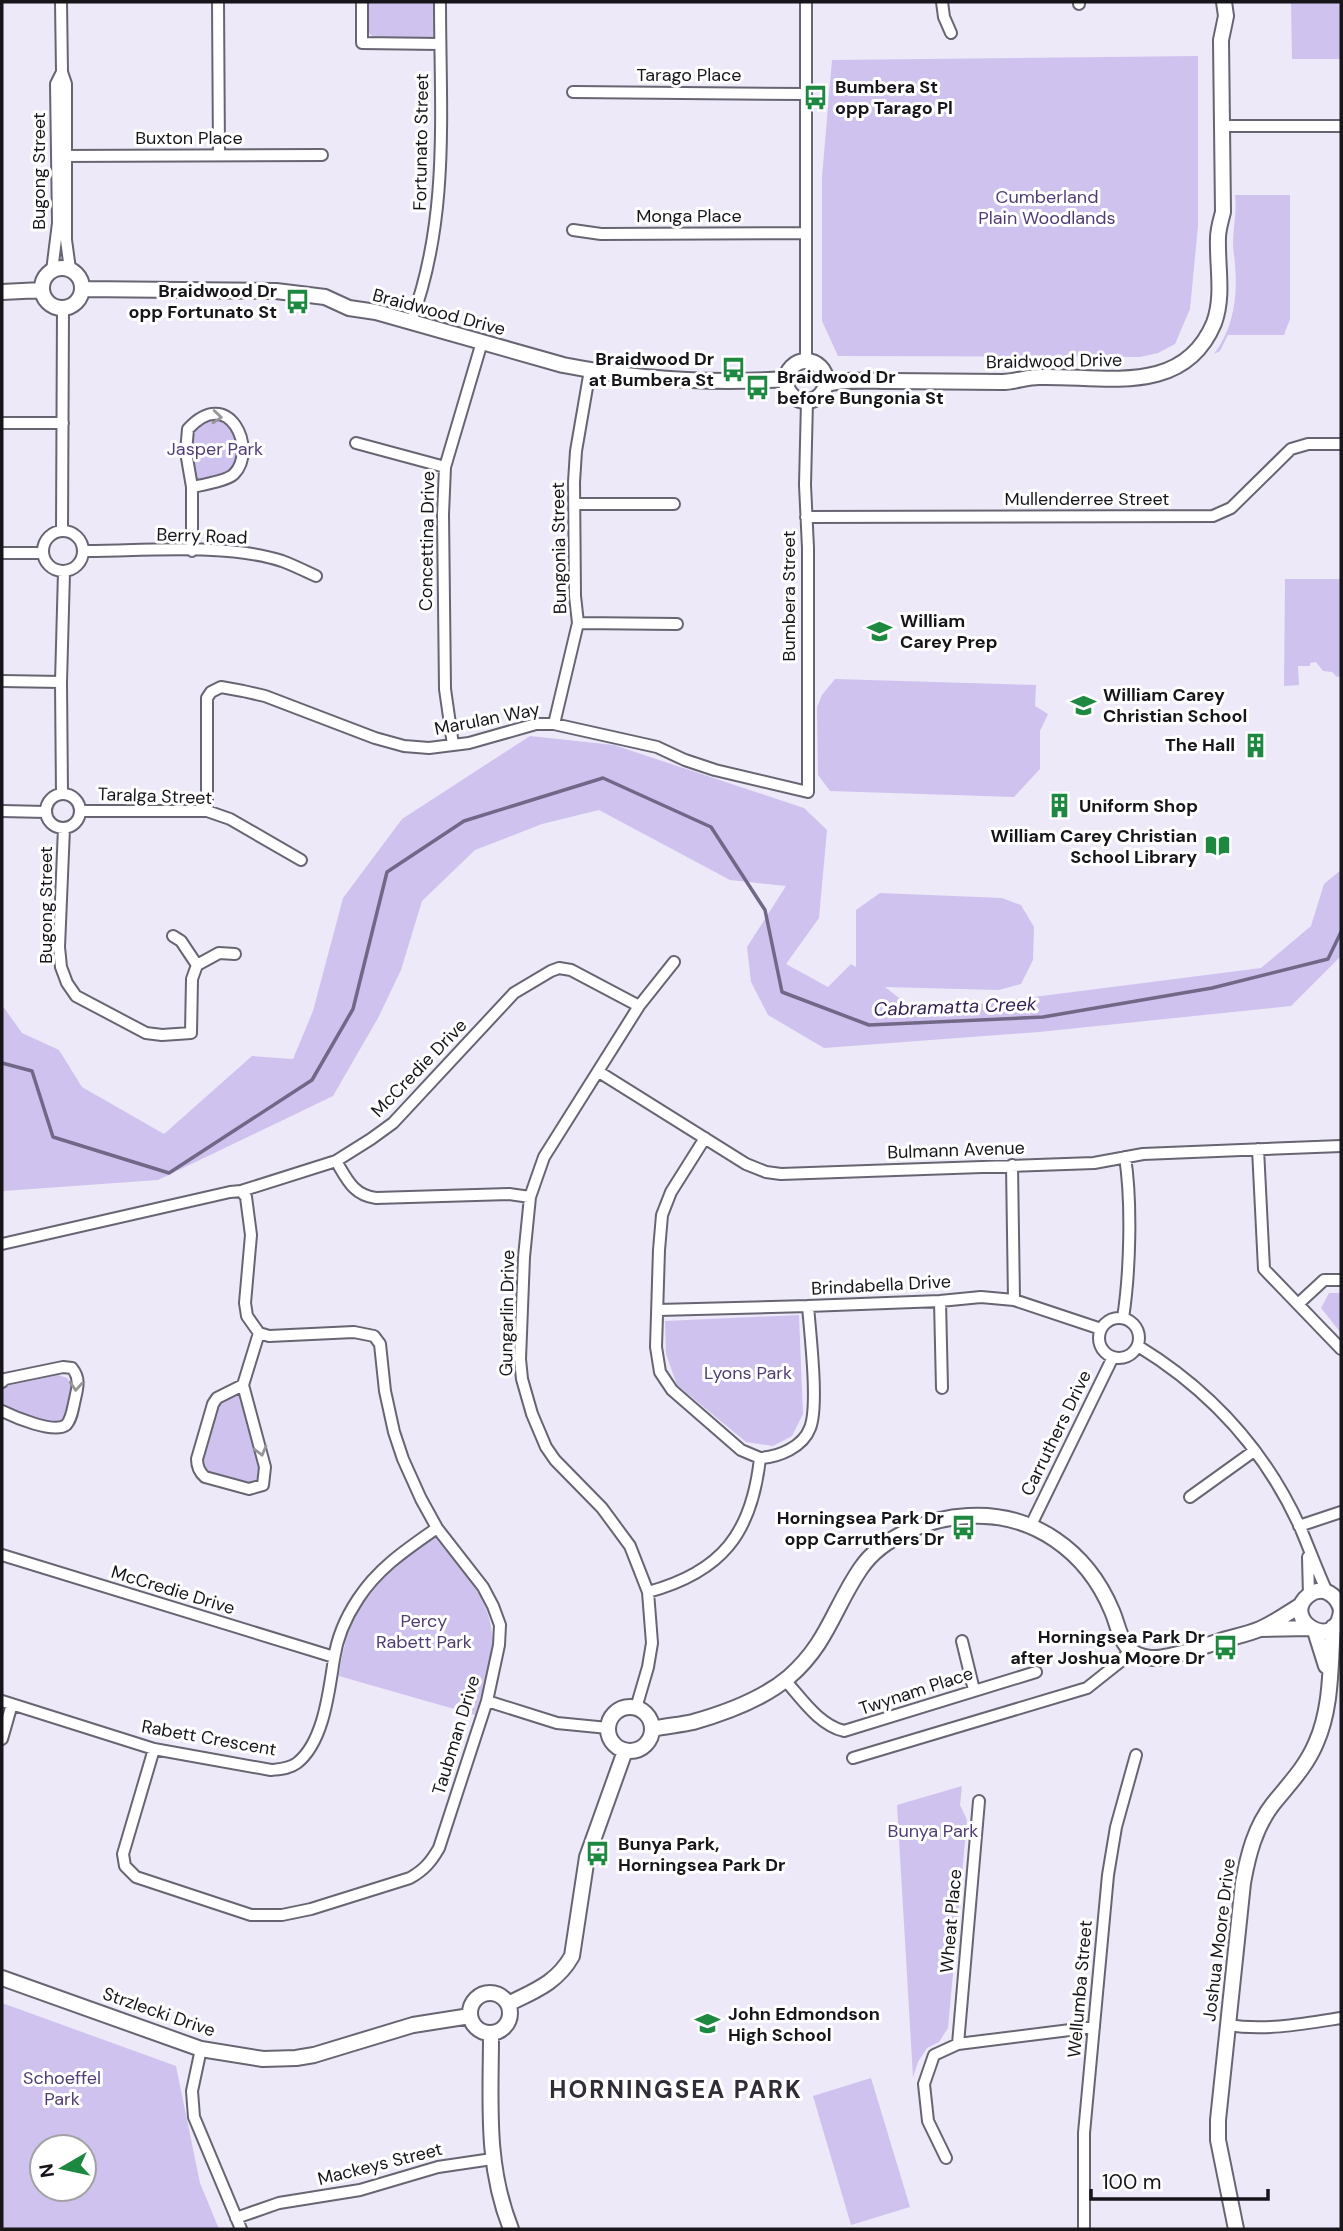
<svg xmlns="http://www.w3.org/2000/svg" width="1343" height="2231" viewBox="0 0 1343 2231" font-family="'DM Sans',sans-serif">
<rect width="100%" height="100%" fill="#ede9f8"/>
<path fill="#d0c2ef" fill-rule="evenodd" d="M367,2H438L436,35L431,39L377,41L368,32Z
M1291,2H1341V59H1292Z
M1198,56V226L1190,309L1175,344L1158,353L1140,357L838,356L822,321V177L832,60Z
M1235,195H1290V319L1284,335H1228L1220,351L1214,354C1233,329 1238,297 1235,266C1235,259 1233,252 1233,244C1233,228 1237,212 1235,195Z
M222,417L236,430L238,454L234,469L226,473L196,481C191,463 187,441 197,424Z
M1285,579H1341V676L1337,677L1332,672L1323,671L1316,662L1310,663V666H1298L1299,685L1284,686Z
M835,679L1036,685L1035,706L1048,714L1040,731V769L1014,797L830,791L818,775L817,707L822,695Z
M530,736L614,745L804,808L827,830L819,918L786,964L828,987L851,964L856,967V910L880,893L1002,898L1021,905L1034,927L1033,960L1021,984L999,990L885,987L917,1012L1261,968L1311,926L1324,884L1341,870V956L1291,1006L1039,1032L824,1048L768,1015L751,982L747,947L786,886L730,880L599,810L542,824L475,850L422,901L401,970L378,1018L333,1096L158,1180L3,1191L2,1005L22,1033L59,1050L82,1087L164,1134L252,1056L293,1059L313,1011L343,898L402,819Z
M1329,1293H1341V1333L1321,1308Z
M799,1315L803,1414L792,1436L773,1446L746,1442L677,1385L666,1354L665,1321Z
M58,1375L67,1378L72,1385C71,1402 69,1422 50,1424L5,1409L2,1405V1389L6,1386Z
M240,1392L261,1469V1474L254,1483H246L204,1470L201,1463L219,1404Z
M436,1534C464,1573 500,1606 491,1658C488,1677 481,1696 475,1715L339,1676C349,1599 379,1580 436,1534Z
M962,1786L960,1805L967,1820L948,2028L939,2042L927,2048L918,2062L913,2077L897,1805Z
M2,2003L176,2066L200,2183L219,2229H2ZM42,2147H84V2189H42Z
M871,2078L910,2207L851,2225L813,2096Z"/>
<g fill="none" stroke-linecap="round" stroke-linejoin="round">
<path stroke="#716786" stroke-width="3.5" d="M2,1063L32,1071L53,1137L169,1173L312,1080L353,1009L387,872L464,821L603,778L711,827L765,910L782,992L869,1025L1043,1017L1212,988L1328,959L1341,932"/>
<defs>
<path id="minor" d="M61,2L62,72L66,84V240L70,269
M218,2L219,154
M362,2V43L440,44
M806,2V360
M942,2L944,17L951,33
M1079,4V2
M573,92L805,94
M1221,126H1341
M57,156L322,155
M573,230L601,234L806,233
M52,271L58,223L56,84L62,72
M411,322C450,218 440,111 440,2
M2,423H63
M356,443L445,467
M575,504H674
M806,517L1213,516L1231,508L1291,449L1308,444H1341
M43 551a20 20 0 1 1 40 0a20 20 0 1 1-40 0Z
M62,531L63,309
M83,551C141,551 228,543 282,561C293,565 305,571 316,576
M192,551V487L186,452L188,429C229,384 258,450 234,474C227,481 202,485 192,487
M2,553H43
M578,623L677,624
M2,681L61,682
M554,724L578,623L575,596L574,482L576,451L590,370
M453,745L445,689L443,514L445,467L482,342
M62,794L61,682L64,572
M46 811a17 17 0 1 1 34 0a17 17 0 1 1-34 0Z
M2,811L46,812
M80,811H207L230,819L301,860
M207,811V698L211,692L221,687L243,691L265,696L375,738L404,746L429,748L469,743L536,724H554L657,747L685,760L715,770L808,792V548L805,485L807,401
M64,828L59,947L61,967L67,983L76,996L146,1033L162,1035L191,1033L192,979L197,965L219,953L235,954
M173,936L181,941L197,965
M599,1072L746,1164L766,1172L781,1174L1094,1163L1143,1154L1341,1146
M705,1138L671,1192L662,1215L659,1250L656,1347L660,1372L672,1390L741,1450L760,1458
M1258,1149L1264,1269L1341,1349
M336,1161C347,1179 353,1195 376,1198L509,1194L530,1197
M1012,1165L1014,1300
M2,1244L230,1192L241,1191L336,1161L371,1139L393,1123L514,993L551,971L559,968L571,970L639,1006
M940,1301L942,1388
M1298,1304L1324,1280H1341
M658,1310L808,1306L940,1301L981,1297L1014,1300L1101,1329
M1099 1338a20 20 0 1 1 40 0a20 20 0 1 1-40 0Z
M1123,1318C1130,1273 1132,1202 1125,1157
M1138,1346C1210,1390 1265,1450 1300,1527C1309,1548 1317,1570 1327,1592
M2,1382L5,1379L63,1367L72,1368C80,1378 78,1386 75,1399C73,1407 72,1419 66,1425C54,1434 14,1417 2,1411
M243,1385L217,1398L213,1404L197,1459C197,1467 199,1472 205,1477L249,1489L263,1485L265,1467L243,1385L259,1333
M1190,1497L1254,1451
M1031,1525L1113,1357
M1299,1526L1341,1512
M2,1555L334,1657
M1308,1557L1309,1595
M648,1592C722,1572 752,1533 760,1458C779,1457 803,1447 810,1428C819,1406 810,1333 808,1306
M962,1641L974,1690
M785,1680C802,1699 819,1725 844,1731L1036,1672
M2,1701L154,1749L271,1770C280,1769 289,1769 297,1763C324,1742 329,1690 334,1659C337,1638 346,1617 358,1599C378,1568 407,1549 437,1528
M487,1701L557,1723L608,1728
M636,1708L648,1667L652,1643L648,1592L630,1546L602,1508L555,1460L546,1447L532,1414L522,1379L520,1359L524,1257L530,1197L544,1157L639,1006L674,962
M2,1739L12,1704
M154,1749L123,1854L125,1866L136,1877L251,1915H282L311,1909L410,1878C424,1870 431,1862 439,1848L487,1701L499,1645L500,1625L493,1606L483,1587L437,1528L421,1499L403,1459L394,1432L385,1391L380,1344L374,1336L354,1332L269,1336L259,1333L247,1316L245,1303L251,1235L246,1197L241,1191
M853,1758L1087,1688L1121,1661L1130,1650
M1227,2025C1266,2031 1303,2024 1341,2018
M958,2044L979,1801
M201,2049L192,2091L194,2117L241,2229
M946,2158L928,2121L924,2084L934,2055L958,2044L1094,2027
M236,2218L279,2203L360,2190L438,2167L492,2159
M1084,2229V2133L1108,1875L1116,1827L1136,1755"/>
<path id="tertiary" d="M42 288a20 20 0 1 1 40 0a20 20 0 1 1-40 0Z
M83,289L276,291L325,297L349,308L376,312L563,365C635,379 712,384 786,379
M2,292L42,290
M786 381a20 20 0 1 1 40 0a20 20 0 1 1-40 0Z
M826,384C847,379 868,381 890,381C927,381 965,382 1002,382C1015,382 1026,377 1039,377C1102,375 1183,398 1214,323C1224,296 1217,266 1218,238C1218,229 1221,220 1223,212L1221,40L1226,16L1224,2
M1341,1610C1338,1596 1323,1584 1309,1595C1279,1618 1336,1655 1341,1611
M1261,1629L1310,1628
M1315,1631L1326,1666
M608 1729a22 22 0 1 1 44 0a22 22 0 1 1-44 0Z
M652,1729C665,1726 680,1725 693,1722C725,1713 763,1699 789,1677C828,1643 834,1607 861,1568C883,1536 930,1518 968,1516C1033,1512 1087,1551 1112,1611C1119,1627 1120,1647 1138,1655C1145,1658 1156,1659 1164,1657C1183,1654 1201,1647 1220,1641C1233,1637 1248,1634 1260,1629C1274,1623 1288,1613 1301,1605
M2,1978L201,2049L263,2059L296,2058L314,2055L413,2025L470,2016
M470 2013a20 20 0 1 1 40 0a20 20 0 1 1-40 0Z
M508,2004C534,1991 557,1983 572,1956L587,1857L625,1751
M491,2034C491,2102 485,2164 511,2229
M1236,2229L1218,2140V2120L1243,1883C1248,1855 1255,1827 1273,1804C1289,1784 1306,1767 1316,1743C1332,1707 1330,1666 1333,1627"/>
</defs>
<use href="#minor" stroke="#686572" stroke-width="14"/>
<use href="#tertiary" stroke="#686572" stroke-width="18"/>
<use href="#minor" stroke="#fff" stroke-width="10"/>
<use href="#tertiary" stroke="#fff" stroke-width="14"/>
</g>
<defs><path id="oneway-chevron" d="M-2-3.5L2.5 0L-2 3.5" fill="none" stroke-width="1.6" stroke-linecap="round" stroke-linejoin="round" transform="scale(1.75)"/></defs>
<g stroke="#979698">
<use href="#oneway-chevron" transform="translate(217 417) rotate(5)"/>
<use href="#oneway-chevron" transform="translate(76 1386) rotate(94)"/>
<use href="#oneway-chevron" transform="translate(261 1451) rotate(75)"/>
</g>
<defs>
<symbol id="bus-bare" viewBox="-9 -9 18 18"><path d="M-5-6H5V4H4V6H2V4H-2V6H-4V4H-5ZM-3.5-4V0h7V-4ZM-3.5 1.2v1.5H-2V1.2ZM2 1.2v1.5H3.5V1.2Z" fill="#1d883f" stroke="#fff" stroke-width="2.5" paint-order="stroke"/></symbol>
<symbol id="school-bare" viewBox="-9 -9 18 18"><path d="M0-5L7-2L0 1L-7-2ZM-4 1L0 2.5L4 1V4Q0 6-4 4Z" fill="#1d883f" stroke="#fff" stroke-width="2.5" paint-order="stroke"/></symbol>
<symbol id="building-bare" viewBox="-9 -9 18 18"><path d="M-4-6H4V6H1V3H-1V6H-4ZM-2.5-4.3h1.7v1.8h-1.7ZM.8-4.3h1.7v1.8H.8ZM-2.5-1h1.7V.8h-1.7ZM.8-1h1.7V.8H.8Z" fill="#1d883f" stroke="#fff" stroke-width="2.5" paint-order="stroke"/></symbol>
<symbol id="library-bare" viewBox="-9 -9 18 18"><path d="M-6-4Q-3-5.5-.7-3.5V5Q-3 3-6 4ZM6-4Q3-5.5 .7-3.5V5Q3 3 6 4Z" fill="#1d883f" stroke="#fff" stroke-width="2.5" paint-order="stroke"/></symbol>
</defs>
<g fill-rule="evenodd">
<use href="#bus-bare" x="798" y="80" width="35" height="35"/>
<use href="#bus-bare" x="280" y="284" width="35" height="35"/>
<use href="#bus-bare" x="716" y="352" width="35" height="35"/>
<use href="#bus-bare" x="740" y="370" width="35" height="35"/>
<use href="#school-bare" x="862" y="614" width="35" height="35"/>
<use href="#school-bare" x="1066" y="688" width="35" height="35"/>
<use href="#building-bare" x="1238" y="728" width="35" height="35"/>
<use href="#building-bare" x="1042" y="788" width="35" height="35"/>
<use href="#library-bare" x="1200" y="828" width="35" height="35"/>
<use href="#bus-bare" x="946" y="1510" width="35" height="35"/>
<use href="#bus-bare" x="1208" y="1630" width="35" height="35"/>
<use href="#bus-bare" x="580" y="1836" width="35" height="35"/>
<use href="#school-bare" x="690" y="2006" width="35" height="35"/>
</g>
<g text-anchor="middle" stroke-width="6" stroke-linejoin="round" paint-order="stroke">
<g font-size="18" fill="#17151a" stroke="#fff">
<text x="689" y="81">Tarago Place</text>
<text x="189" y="144">Buxton Place</text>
<text transform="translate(421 142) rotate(-89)" y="6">Fortunato Street</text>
<text transform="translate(39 171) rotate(-90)" y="6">Bugong Street</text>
<text x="689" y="222">Monga Place</text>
<text transform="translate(439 312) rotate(15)" y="6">Braidwood Drive</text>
<text transform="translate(1054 361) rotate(-1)" y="6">Braidwood Drive</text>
<text x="1087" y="505">Mullenderree Street</text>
<text transform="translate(202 536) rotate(2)" y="6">Berry Road</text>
<text transform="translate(427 541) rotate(-89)" y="6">Concettina Drive</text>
<text transform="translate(559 548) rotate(-91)" y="6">Bungonia Street</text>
<text transform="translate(789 596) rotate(-90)" y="6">Bumbera Street</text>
<text transform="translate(487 719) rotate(-11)" y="6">Marulan Way</text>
<text transform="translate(155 796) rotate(2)" y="6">Taralga Street</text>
<text transform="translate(46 905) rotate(-90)" y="6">Bugong Street</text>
<text transform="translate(419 1068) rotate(-46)" y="6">McCredie Drive</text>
<text transform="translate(956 1150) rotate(-2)" y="6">Bulmann Avenue</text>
<text transform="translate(881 1285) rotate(-3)" y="6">Brindabella Drive</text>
<text transform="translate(507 1313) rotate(-89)" y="6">Gungarlin Drive</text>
<text transform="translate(1056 1433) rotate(-64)" y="6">Carruthers Drive</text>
<text transform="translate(173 1590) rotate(17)" y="6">McCredie Drive</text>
<text transform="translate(916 1691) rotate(-18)" y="6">Twynam Place</text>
<text transform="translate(456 1735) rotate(-73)" y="6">Taubman Drive</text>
<text transform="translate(209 1738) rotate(10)" y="6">Rabett Crescent</text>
<text transform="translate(951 1921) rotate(-85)" y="6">Wheat Place</text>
<text transform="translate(1219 1940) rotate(-83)" y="6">Joshua Moore Drive</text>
<text transform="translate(1080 1989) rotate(-85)" y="6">Wellumba Street</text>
<text transform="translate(159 2012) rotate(19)" y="6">Strzlecki Drive</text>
<text transform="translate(380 2164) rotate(-14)" y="6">Mackeys Street</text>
</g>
<g font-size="18" font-weight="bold" fill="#17151a" stroke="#fff" text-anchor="start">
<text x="835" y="93">Bumbera St<tspan x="835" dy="21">opp Tarago Pl</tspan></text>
<text x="277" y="297" text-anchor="end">Braidwood Dr<tspan x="277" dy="21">opp Fortunato St</tspan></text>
<text x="714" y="365" text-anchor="end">Braidwood Dr<tspan x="714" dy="21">at Bumbera St</tspan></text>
<text x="777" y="383">Braidwood Dr<tspan x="777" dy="21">before Bungonia St</tspan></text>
<text x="900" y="627">William<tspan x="900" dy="21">Carey Prep</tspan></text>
<text x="1103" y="701">William Carey<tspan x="1103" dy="21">Christian School</tspan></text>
<text x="1235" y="751" text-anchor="end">The Hall</text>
<text x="1079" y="812">Uniform Shop</text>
<text x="1197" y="842" text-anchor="end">William Carey Christian<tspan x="1197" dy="21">School Library</tspan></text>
<text x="944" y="1524" text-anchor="end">Horningsea Park Dr<tspan x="944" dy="21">opp Carruthers Dr</tspan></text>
<text x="1205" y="1643" text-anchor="end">Horningsea Park Dr<tspan x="1205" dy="21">after Joshua Moore Dr</tspan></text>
<text x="618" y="1850">Bunya Park,<tspan x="618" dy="21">Horningsea Park Dr</tspan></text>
<text x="728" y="2020">John Edmondson<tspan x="728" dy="21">High School</tspan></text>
</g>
<g font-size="18" fill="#503c74" stroke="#fff">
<text x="1047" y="203">Cumberland<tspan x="1047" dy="21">Plain Woodlands</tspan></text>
<text x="215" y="455">Jasper Park</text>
<text x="748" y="1379">Lyons Park</text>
<text x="424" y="1627">Percy<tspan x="424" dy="21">Rabett Park</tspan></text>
<text x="933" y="1837">Bunya Park</text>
<text x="62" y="2084">Schoeffel<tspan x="62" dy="21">Park</tspan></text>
</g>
<g font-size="19" font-style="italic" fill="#352056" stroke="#fff">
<text transform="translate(955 1006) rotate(-2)" y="7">Cabramatta Creek</text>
</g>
<g font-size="24" font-weight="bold" letter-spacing="2" fill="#302c38" stroke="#fff">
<text x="676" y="2098">HORNINGSEA PARK</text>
</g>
</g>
<rect width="1343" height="2231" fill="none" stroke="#17151a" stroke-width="7"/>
<g transform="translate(63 2168) rotate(261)"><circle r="33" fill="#ffffff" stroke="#a2a1a3" stroke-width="2"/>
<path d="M0-5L12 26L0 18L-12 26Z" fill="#1d883f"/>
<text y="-10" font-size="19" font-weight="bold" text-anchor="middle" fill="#17151a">N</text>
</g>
<path d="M1091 2189v10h177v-10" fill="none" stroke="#17151a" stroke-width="3.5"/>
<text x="1102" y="2189" font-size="21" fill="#17151a" stroke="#ffffff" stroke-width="5" paint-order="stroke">100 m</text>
</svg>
